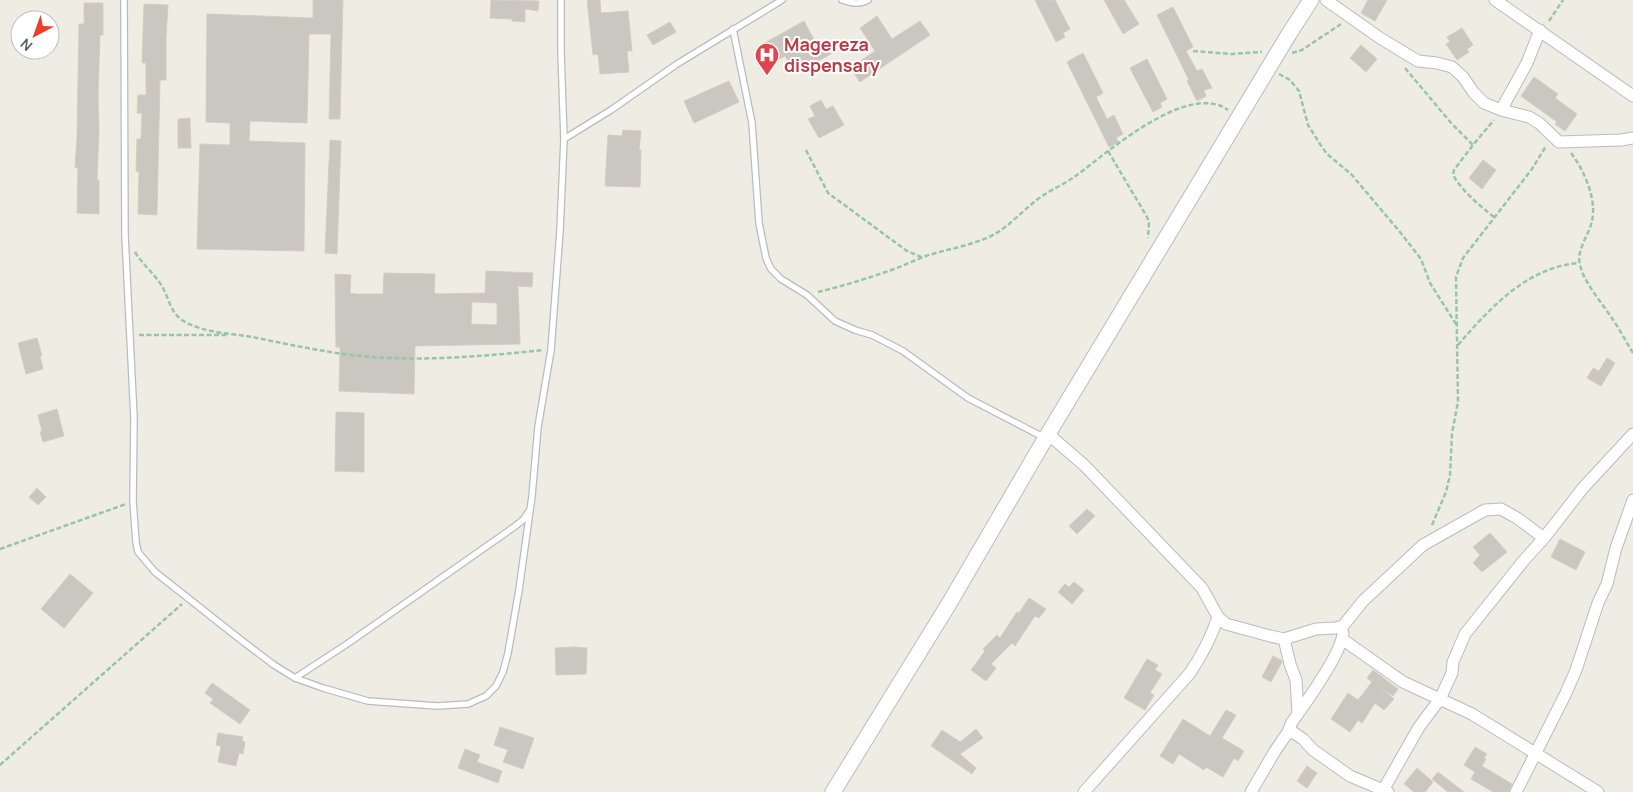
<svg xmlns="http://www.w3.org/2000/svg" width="1633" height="792" viewBox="0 0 1633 792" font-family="Manrope,sans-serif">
<rect width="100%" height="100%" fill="#efede3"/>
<path fill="#cac6c0" stroke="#d4cec1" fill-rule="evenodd" d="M313,0H343L340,119H329L331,34H309L307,123L250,121L249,141L305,143L304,251L197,249L200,144L230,145V123L206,122L207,14L313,18Z
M491,0L539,1L538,11L525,9V22L512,21V19L490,18Z
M587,0H600L601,13L628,11L632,51H627L629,72L600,74L598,54L593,55Z
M1035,0H1055L1070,29L1063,33L1065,37L1056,42Z
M1104,0H1124L1139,24L1123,34Z
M1368,0H1387L1375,21L1361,13Z
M84,3H103V35H100L98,95L99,129L97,180H99V214L77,213L78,167L75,168L77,137L79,24H84Z
M144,4L168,5L166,39V80H160L157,215L138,214L139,172L136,171L137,139H141L142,113H137L138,95H146V63H142Z
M1173,7L1193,47L1186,51L1197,71L1202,69L1212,88L1204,90L1206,96L1197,101L1187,81L1189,80L1157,15Z
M877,16L892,39L920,21L930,35L860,82L850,68L875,51L860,28Z
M804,21L817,45L825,41L831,54L795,73L785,56L771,64L761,45Z
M670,22L676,32L653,45L647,35Z
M1462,28L1473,45L1467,49L1469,52L1457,60L1446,44L1450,42L1447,37Z
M1361,45L1377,59L1366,72L1350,58Z
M1083,53L1103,93L1096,97L1107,119L1114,115L1123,134L1116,138L1119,142L1109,147L1067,62Z
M1147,59L1167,99L1160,103L1162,107L1153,112L1130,68Z
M1534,77L1558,94L1555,98L1577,114L1565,131L1555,124L1557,122L1521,96Z
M729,81L739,102L694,123L684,101Z
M821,100L826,109L833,106L844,125L819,138L808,119L815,116L810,106Z
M190,118L191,148H178V119Z
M623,130L641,131L639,150H641L640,187L605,186L608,135L622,136Z
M330,140L341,141L337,254L325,253Z
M1483,160L1496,170L1482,189L1469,178Z
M486,271L533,273L532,287L518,286L520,344L415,346L414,394L339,391L340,347H336L335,274L351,275L350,293L356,294H383L384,273L435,274L434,293L437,294L485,293ZM472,302L497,303V325L471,324Z
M37,338L42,356H40L43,369L26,374L18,343Z
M1607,358L1615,363L1601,386L1587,378L1593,368L1599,371Z
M57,409L64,436L43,442L40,432L42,431L38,415Z
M336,412L364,413V472L335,471Z
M37,488L46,497L38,505L29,497Z
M1087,509L1095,516L1077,534L1069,526Z
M1490,533L1507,552L1482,572L1473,563L1480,555L1473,547Z
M1560,539L1585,552L1576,570L1551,557Z
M70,574L93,593L64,628L41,609Z
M1074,582L1084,590L1072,604L1058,592L1065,584L1069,587Z
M1029,598L1046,609L1039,618L1035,616L1015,646L1012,643L991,664L996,668L986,681L971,670L985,651L983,649L997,635L1000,638L1017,612L1019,613Z
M575,647L587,648L586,674L556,675L555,648Z
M1273,656L1281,660L1282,662L1271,682L1262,677Z
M1147,659L1158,665L1155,670L1162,674L1150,693L1154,695L1145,710L1124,698Z
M1373,670L1398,689L1393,696L1381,688L1394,699L1384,710L1375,703L1362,723L1358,720L1350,732L1331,719L1348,693L1358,700L1372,682L1367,678Z
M212,683L250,710L240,724L210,703L213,699L205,693Z
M1226,710L1236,715L1222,738L1244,751L1238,761L1234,758L1223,777L1206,767L1204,770L1179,754L1173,764L1160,756L1183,719L1210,736Z
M500,727L534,738L523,769L503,762L508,750L494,745Z
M976,729L983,738L960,754L976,768L972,774L931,746L942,730L960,742Z
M218,733L243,737L242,741L245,742L243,754L239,753L236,766L218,762L221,746L216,745Z
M1475,747L1487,754L1484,758L1486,759L1482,766L1512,784L1509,792H1493L1471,779L1475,772L1464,765Z
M465,749L480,755L477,762L502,771L498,783L458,768Z
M1307,766L1317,773L1307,788L1297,781Z
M1417,768L1433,782L1425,792H1414L1404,784Z
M1438,772L1464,792H1448L1432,779Z"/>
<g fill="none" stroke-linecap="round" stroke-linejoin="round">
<defs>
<path id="lane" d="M124,0L125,236L134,418L133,501L136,542L138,552L155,572L241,640L274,665L295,678L323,688L368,701L437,706L468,704L486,696L496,686L503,672L508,653L519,590L532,496L538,427L551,350L560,231L564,139L561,53V0
M842,0C851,3 859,5 868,0
M733,29L752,123L759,223L766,258L771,269L781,279L807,295L835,321L855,330L872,335L903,351L968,398L1045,438
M564,139L611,110L677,64L782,0
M295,678L347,644L514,527L523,520L529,511"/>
<path id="street" d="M1326,0L1380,38L1418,61L1437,63L1452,67L1463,77L1474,93L1484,103L1501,110L1529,117L1539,123L1559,142L1621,140L1633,138
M1495,0L1633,96
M1501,110L1527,63L1540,30
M1048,434L1084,465L1202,588L1218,617L1226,624L1270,636L1284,639L1316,629L1335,628L1343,626L1363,601L1423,545L1485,510L1501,509L1517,518L1544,538
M1284,639L1290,664L1296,680L1298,714
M1342,639L1403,682L1472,714L1598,792
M1288,732L1292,722C1305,704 1342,653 1343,633
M1084,792L1190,673C1202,655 1211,638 1218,617
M1251,792L1275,751L1288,732L1294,733L1303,739L1313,750L1350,776L1388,792
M1382,792L1419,727L1440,699L1452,673L1453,662L1465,634L1525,559L1544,538L1583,488L1633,434
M1516,792L1565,695L1576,670L1598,603L1607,584L1616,548L1633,500"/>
<path id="secondary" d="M833,792L950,602L1048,434L1289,34L1311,0"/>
</defs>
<use href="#lane" stroke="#b8bbc0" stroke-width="8"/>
<use href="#street" stroke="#b8bbc0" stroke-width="13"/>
<use href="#secondary" stroke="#b9bcc2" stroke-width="17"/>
<path stroke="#96c6a5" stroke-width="2.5" stroke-dasharray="5 2.5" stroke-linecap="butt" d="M1549,21L1563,0
M1193,51L1231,54L1262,52
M1292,53L1302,50L1341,24
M1405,68L1452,124L1473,145
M1279,74L1290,80L1299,91L1308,125L1320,144L1327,154L1351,174L1400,232L1421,259L1430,283L1456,324
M806,150L828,193L907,251L921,257
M1108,151L1147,217L1149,222L1148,238
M1571,153C1584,170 1597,199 1592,221C1589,235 1576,250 1580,265C1584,282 1599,299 1609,314C1618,326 1625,340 1633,353
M1494,217C1479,205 1463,192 1453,175L1454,170L1473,145L1494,120
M135,252C143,265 156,275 163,288C169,299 171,313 182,320C202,333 230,333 252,337C292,345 332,354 372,357C430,361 487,356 543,350
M818,292C843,286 869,278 894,269C905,265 915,260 926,256C947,249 970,246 991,236C1009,227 1022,211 1038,199C1050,190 1065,184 1077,175C1108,152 1188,81 1228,110
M139,335H228
M1458,345C1490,308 1527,267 1579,263
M1432,525L1446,492L1450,475L1452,433L1458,402L1456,277L1463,258L1532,169L1546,146
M0,549L126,504
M0,765L182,604"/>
<use href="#lane" stroke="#fff" stroke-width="5.5"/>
<use href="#street" stroke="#fff" stroke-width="11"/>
<use href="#secondary" stroke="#fff" stroke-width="15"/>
</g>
<defs>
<symbol id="hospital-pin" viewBox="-11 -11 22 30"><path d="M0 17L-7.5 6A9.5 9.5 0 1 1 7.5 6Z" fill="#e0444e" stroke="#fff"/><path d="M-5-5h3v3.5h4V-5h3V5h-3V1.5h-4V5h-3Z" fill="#fff"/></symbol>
</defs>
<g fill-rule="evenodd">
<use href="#hospital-pin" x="753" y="41" width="28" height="38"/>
</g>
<g text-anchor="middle" stroke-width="4" stroke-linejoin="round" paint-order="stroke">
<g font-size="18" font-weight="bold" fill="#be3a42" stroke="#fff" text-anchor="start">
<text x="784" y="51">Magereza<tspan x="784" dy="21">dispensary</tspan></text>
</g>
</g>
<g transform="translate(35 35) rotate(221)"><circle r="24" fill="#ffffff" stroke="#bdbfc1"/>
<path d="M0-4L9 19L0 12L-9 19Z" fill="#f13c27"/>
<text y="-8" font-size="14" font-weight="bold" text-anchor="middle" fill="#5b5f65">N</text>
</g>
</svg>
